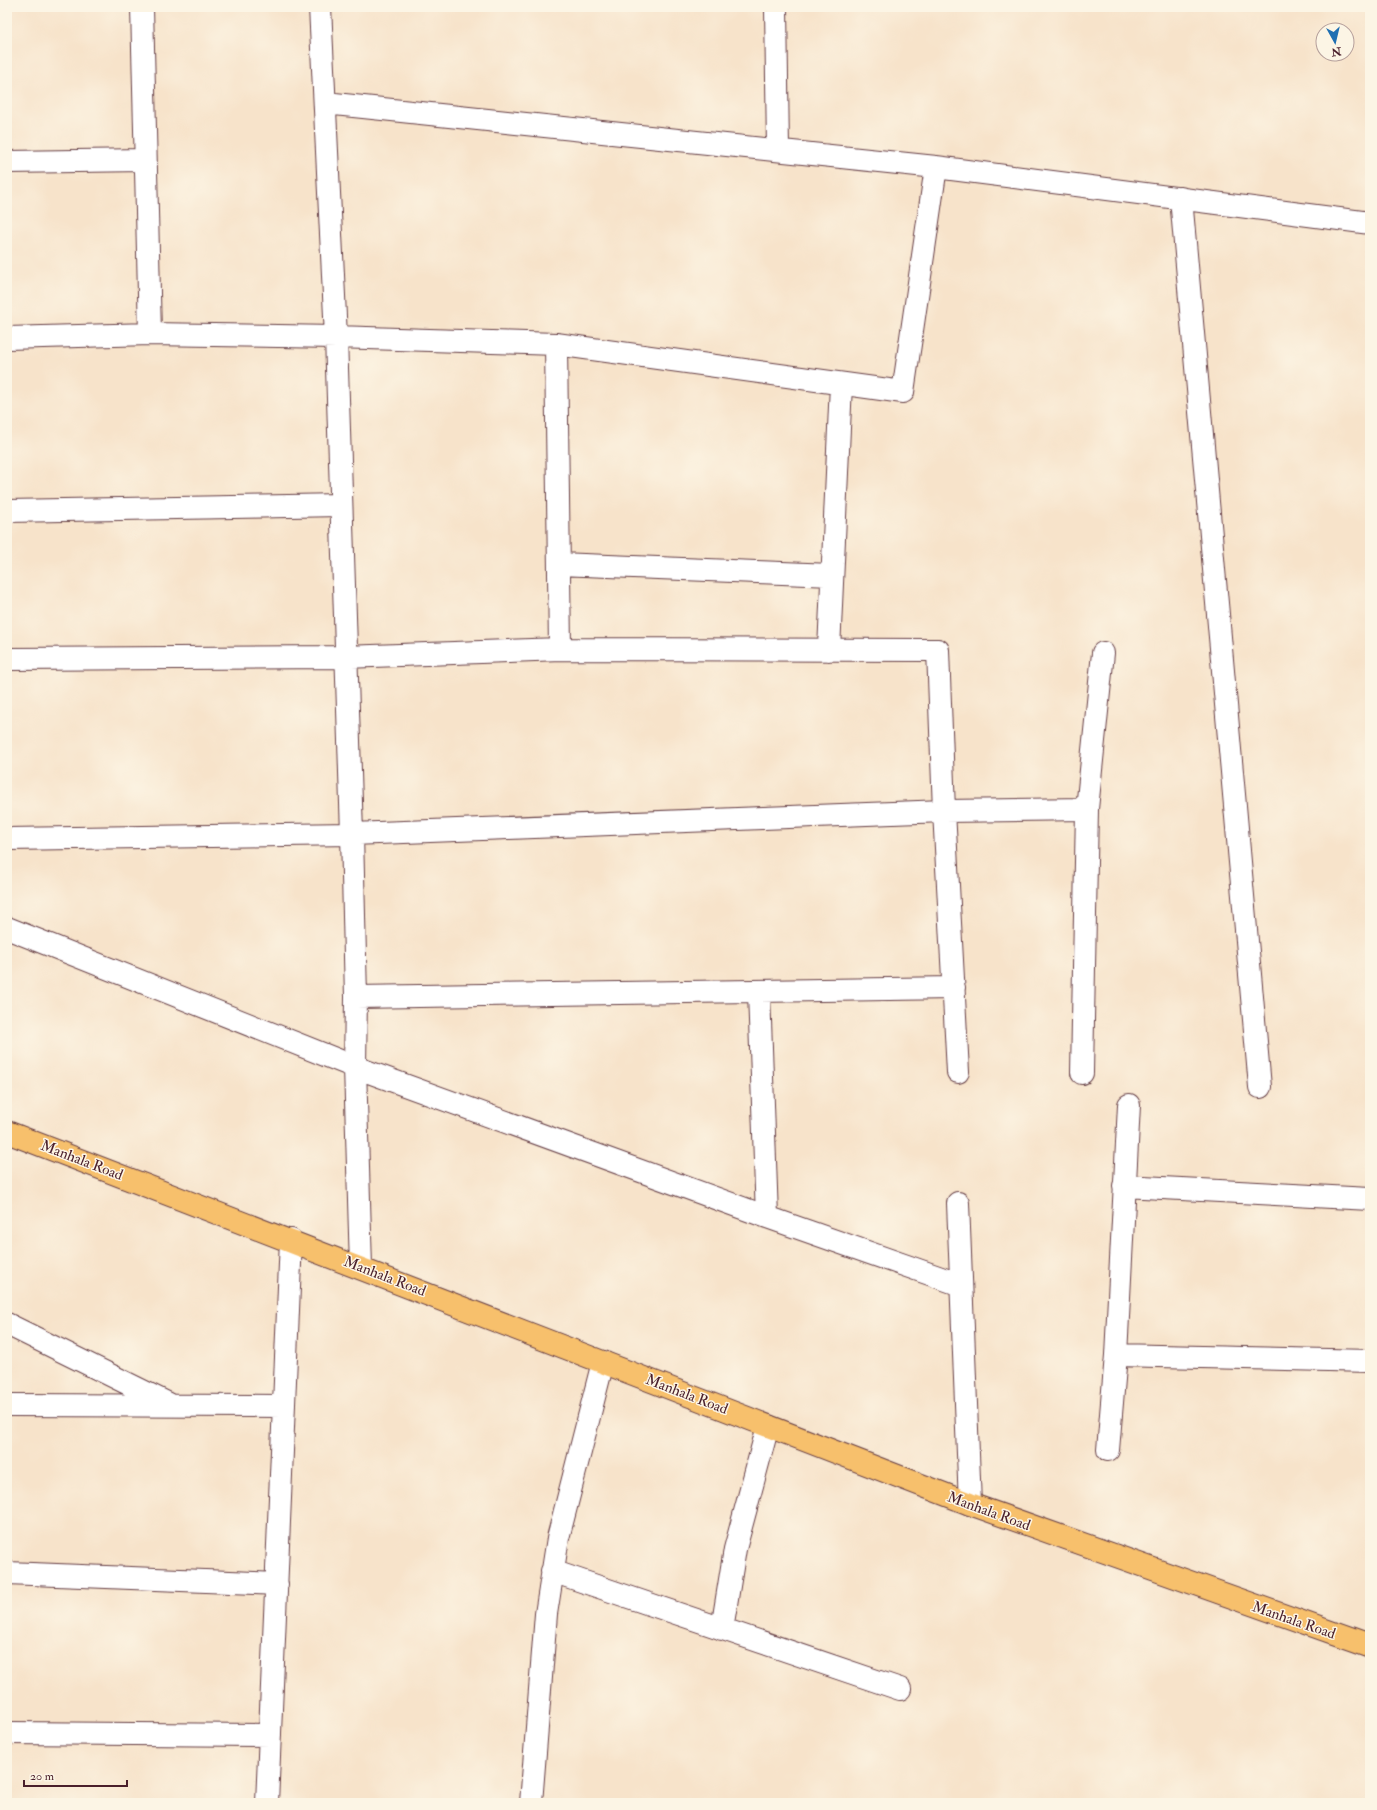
<svg xmlns="http://www.w3.org/2000/svg" width="1377" height="1810" viewBox="0 0 1377 1810" font-family="'IM FELL Double Pica',serif">
<rect width="100%" height="100%" fill="#fcf5e5"/>
<filter id="ink" filterUnits="userSpaceOnUse"><feTurbulence type="fractalNoise" baseFrequency=".025" numOctaves="2"/><feDisplacementMap in="SourceGraphic" scale="8" xChannelSelector="R" yChannelSelector="G"/><feConvolveMatrix kernelMatrix="1 2 1 2 8 2 1 2 1" color-interpolation-filters="sRGB"/></filter>
<filter id="wash" filterUnits="userSpaceOnUse"><feTurbulence type="fractalNoise" baseFrequency=".012" numOctaves="4" result="noise"/><feDisplacementMap in="SourceGraphic" scale="16" xChannelSelector="R" yChannelSelector="G"/><feGaussianBlur stdDeviation="0.9" result="paint"/><feColorMatrix in="noise" values="0 0 0 0 0 0 0 0 0 0 0 0 0 0 0 0 0 1.4 0 .05"/><feComposite in="paint" operator="in"/></filter>
<g filter="url(#wash)">
<rect width="100%" height="100%" fill="#f7e3ca"/>
</g>
<g filter="url(#ink)">
<g fill="none" stroke-linecap="round" stroke-linejoin="round">
<defs>
<path id="street" d="M142,7L150,334
M320,7L336,337L352,834L356,997L355,1067L361,1267
M776,7L778,150
M325,103L936,167L1370,223
M7,162L145,160
M1181,198L1260,1087
M7,338L150,334L336,337L556,344L903,392L936,167
M556,344L560,649
M7,511L341,505
M559,564L832,575
M829,650L841,384
M7,659L345,657L560,649L938,650L944,811L958,1072
M7,839L352,834L944,811L1087,809
M7,928L355,1067L767,1217L961,1285
M759,992L767,1217
M356,997L954,988
M1082,1073L1087,809L1103,653
M1124,1186L1370,1199
M958,1203L970,1504
M7,1324L169,1404
M1116,1355L1370,1361
M7,1405L284,1406
M1108,1450L1116,1355L1129,1105
M552,1571L900,1689
M7,1573L277,1584
M722,1629L735,1549L768,1426
M7,1733L270,1735
M267,1803L291,1240
M531,1803L546,1614L558,1538L603,1362"/>
<path id="primary" d="M7,1132L970,1504L1370,1646"/>
</defs>
<use href="#street" stroke="#643c43" stroke-width="24"/>
<use href="#primary" stroke="#643c43" stroke-width="24"/>
<use href="#street" stroke="#fff" stroke-width="22"/>
<use href="#primary" stroke="#f7c06c" stroke-width="22"/>
</g>
</g>
<g text-anchor="middle" stroke-width="3" stroke-linejoin="round" paint-order="stroke">
<g font-size="15" fill="#4a1f2b" stroke="#fcf5e5">
<text transform="translate(82 1160) rotate(21)" y="5">Manhala Road</text>
<text transform="translate(385 1276) rotate(21)" y="5">Manhala Road</text>
<text transform="translate(687 1394) rotate(21)" y="5">Manhala Road</text>
<text transform="translate(989 1511) rotate(20)" y="5">Manhala Road</text>
<text transform="translate(1294 1620) rotate(19)" y="5">Manhala Road</text>
</g>
</g>
<rect width="1377" height="1810" fill="none" stroke="#fcf5e5" stroke-width="24"/>
<g transform="translate(1335 42) rotate(172)"><circle r="19" fill="#fcf5e5" stroke="#b59f9b"/>
<path d="M0-3L7 15L0 10L-7 15Z" fill="#1f6fb2"/>
<text y="-6" font-size="11" font-weight="bold" text-anchor="middle" fill="#4a1f2b">N</text>
</g>
<path d="M24 1780v6h103v-6" fill="none" stroke="#4a1f2b" stroke-width="2"/>
<text x="30" y="1780" font-size="12" fill="#4a1f2b" stroke="#fcf5e5" stroke-width="3" paint-order="stroke">20 m</text>
</svg>
